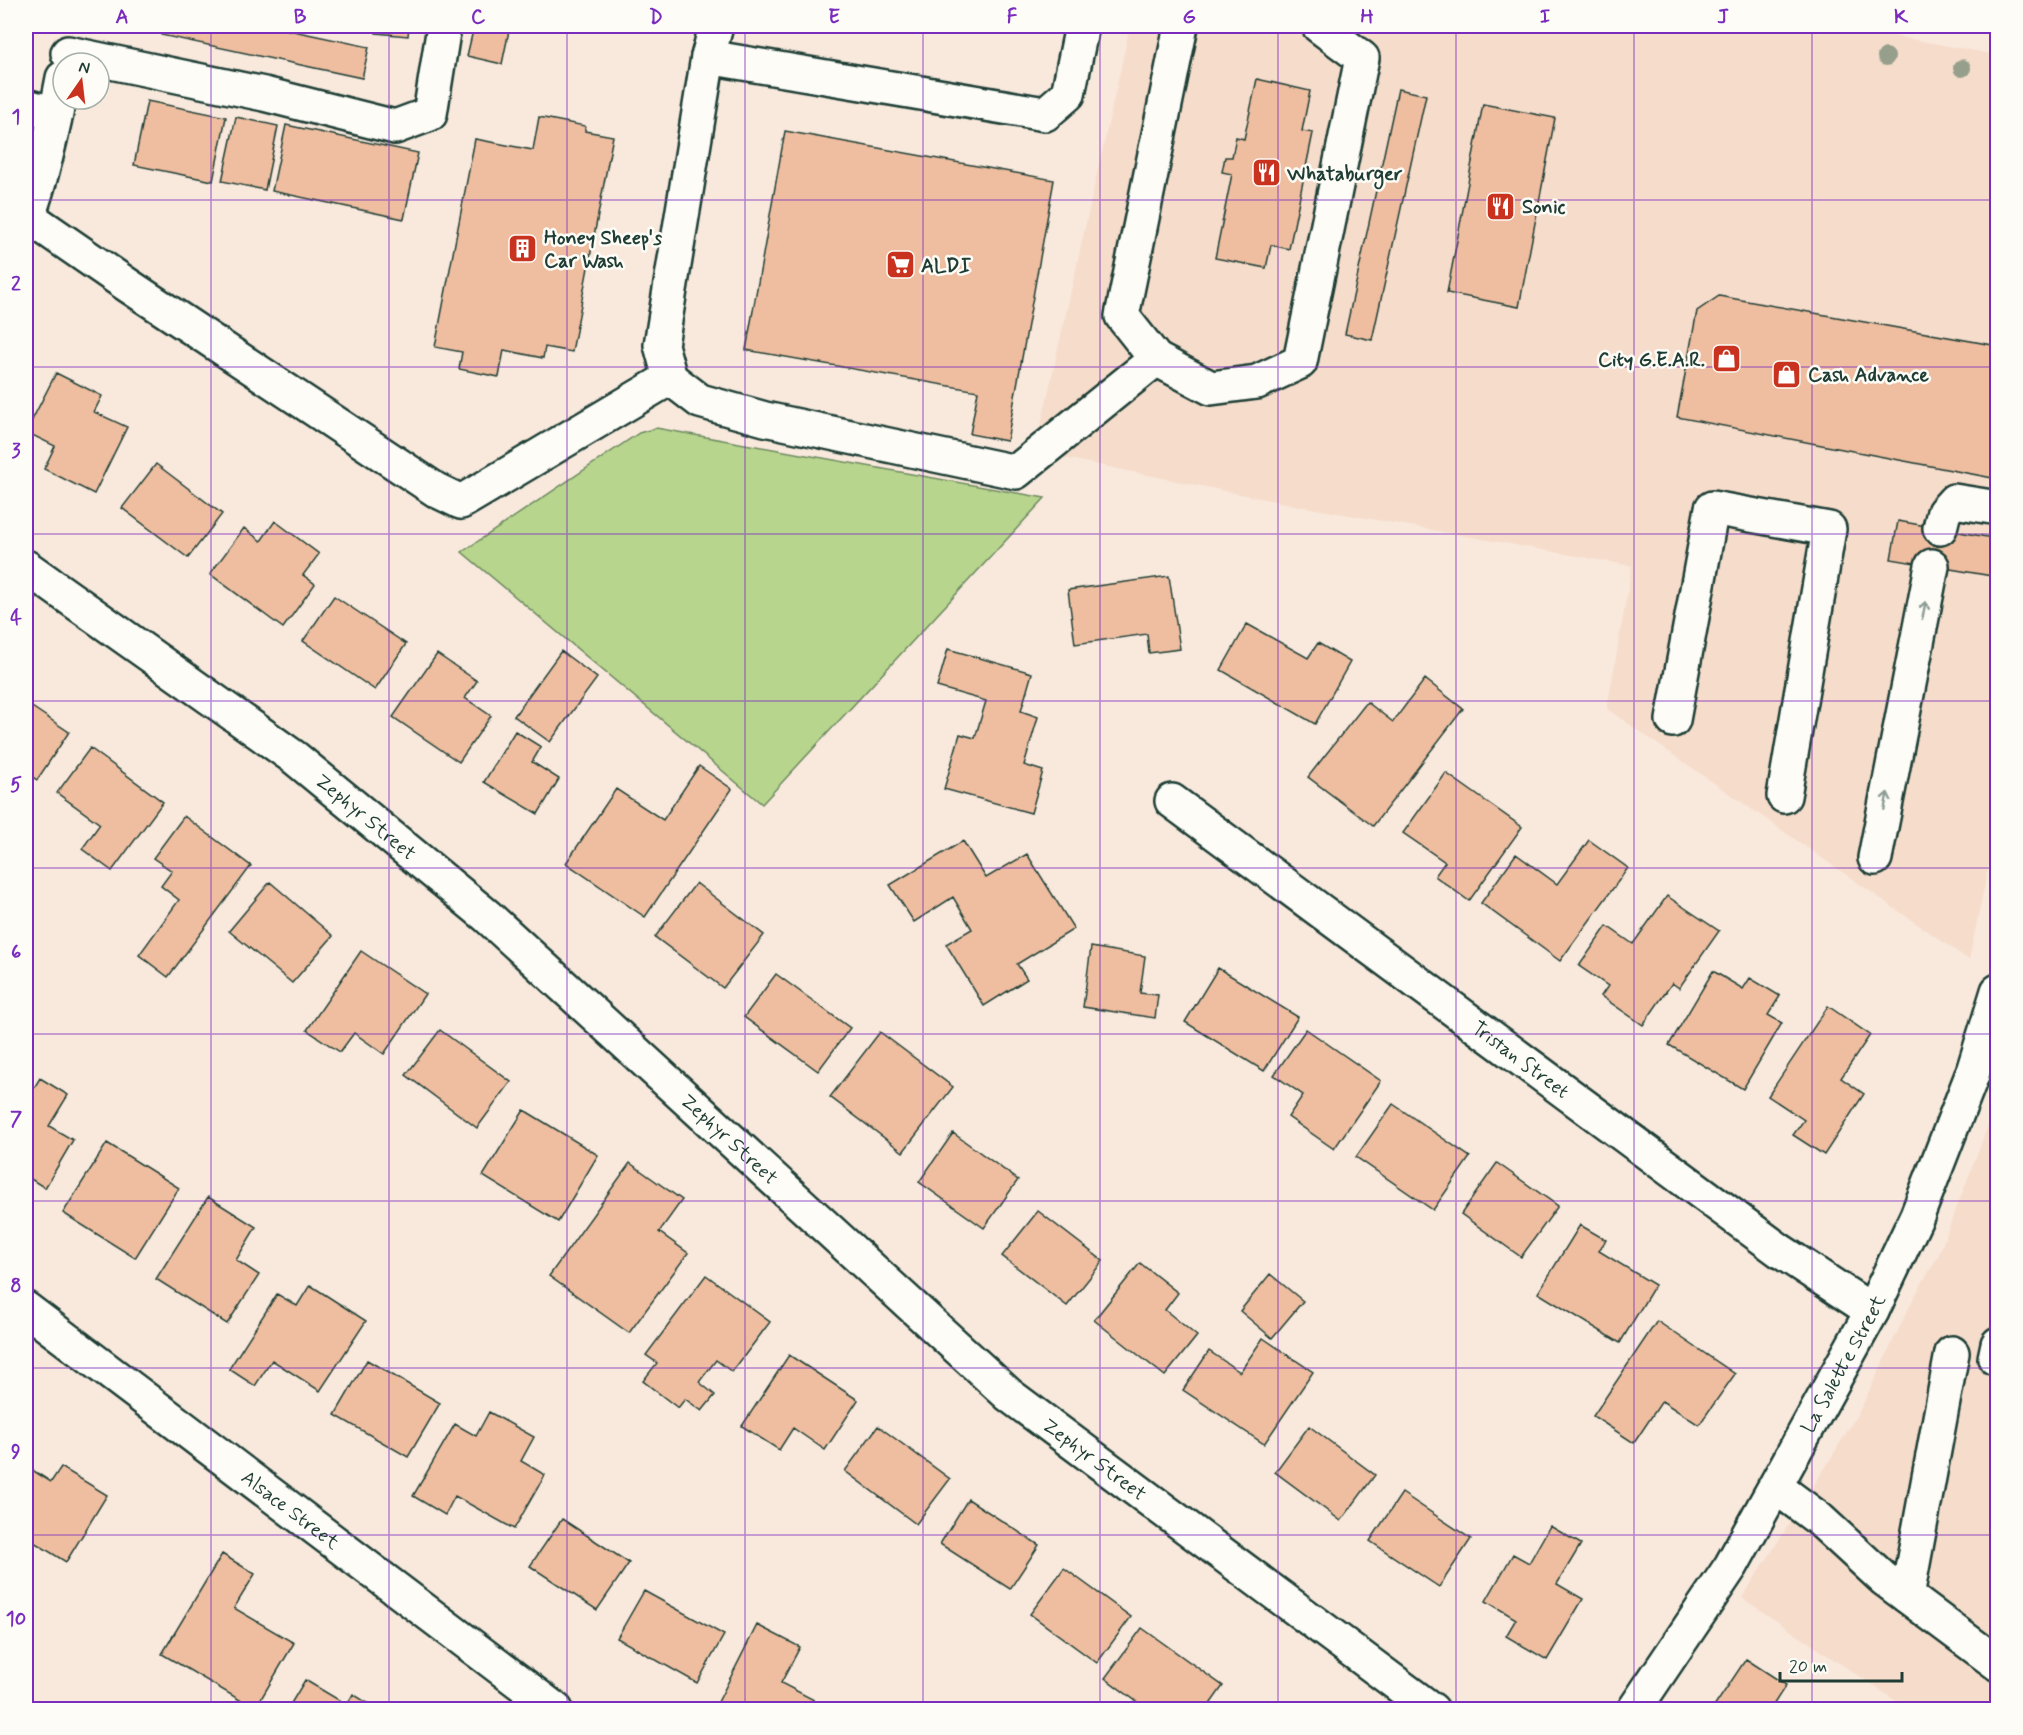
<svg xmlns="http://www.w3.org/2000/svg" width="2023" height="1735" viewBox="0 0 2023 1735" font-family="Mynerve,sans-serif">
<rect width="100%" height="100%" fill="#f9e9dd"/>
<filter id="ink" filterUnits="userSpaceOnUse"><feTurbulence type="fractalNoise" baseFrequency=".0167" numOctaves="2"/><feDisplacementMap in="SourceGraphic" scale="12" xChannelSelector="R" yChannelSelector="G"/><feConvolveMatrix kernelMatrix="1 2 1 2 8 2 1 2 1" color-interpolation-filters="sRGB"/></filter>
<g filter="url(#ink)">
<path fill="#f6dccb" d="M1130,26H1841L1997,55L1998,821L1969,960L1607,709L1632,566L1299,506L1035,452Z
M1997,1102V1709H1908L1742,1598L1828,1463L1861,1408L1914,1297L1938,1256Z"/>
<path fill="#b8d58d" stroke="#6c8960" stroke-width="1.5" d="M656,428L1045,498L762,804L462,552L639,433Z"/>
<path fill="#efbea0" stroke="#1f3d34" stroke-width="1.5" d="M162,26H270L369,47L362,78L161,35Z
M376,26H409L408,36L376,33Z
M474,26H510L502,64L467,56Z
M1257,79L1310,91L1302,131L1313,133L1289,249L1271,245L1266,268L1215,258L1232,174L1222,172L1225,157H1232L1236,137L1244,139Z
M1398,89L1426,95L1372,340L1345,334Z
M147,101L226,117L213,181L134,165Z
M1483,104L1555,118L1519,307L1447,293Z
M236,117L278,126L265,190L222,181Z
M539,117L585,126V131L613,136L572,352L545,347L543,358L504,350L499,377L459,369L462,352L435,347L475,139L533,150Z
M286,125L418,153L404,219L272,191Z
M785,131L1054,180L1007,441L970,434L978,391L746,350Z
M1719,296L1998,346V479L1677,417L1697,311Z
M56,373L102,396L94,412L127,427L94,494L44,469L55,446L26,432Z
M156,464L222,514L188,558L122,508Z
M275,521L319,554L303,575L315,584L283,628L210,574L244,528L261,541Z
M1898,521L1998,539V577L1891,559Z
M1169,576L1180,649L1149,653L1147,634L1075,644L1068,590Z
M334,596L406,644L375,690L303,641Z
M1247,624L1308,658L1318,643L1350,662L1315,724L1221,670Z
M948,649L1032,673L1021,711L1038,717L1024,765L1043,771L1031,813L944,789L960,734L975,738L986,701L937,687Z
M561,651L597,678L550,742L514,716Z
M437,654L477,681L465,698L491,716L459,762L393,717Z
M1425,679L1463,709L1373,826L1308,777L1367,702L1393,722Z
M26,703L69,732L37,780L26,772Z
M515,731L541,747L532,762L559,779L538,814L484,782Z
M90,748L163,802L112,871L82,849L100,824L57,793Z
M699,766L732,789L645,917L566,863L616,789L663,820Z
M1446,773L1522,827L1469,901L1435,876L1445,862L1403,833Z
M184,816L251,866L168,977L139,955L179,900L161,886L172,871L153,858Z
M1589,840L1628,868L1560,961L1481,903L1516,854L1557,884Z
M963,841L986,878L1027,854L1074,929L1017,964L1027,979L984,1006L946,944L972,929L953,897L914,922L890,885Z
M270,882L333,936L292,983L229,931Z
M696,883L764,935L723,988L655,937Z
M1667,896L1719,931L1679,988L1672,983L1643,1025L1601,996L1608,986L1579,966L1607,926L1633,944Z
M1091,947L1145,956L1140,993L1158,995L1155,1018L1083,1007Z
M361,951L425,994L384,1054L354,1033L340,1052L307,1030Z
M1218,968L1298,1017L1264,1071L1185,1022Z
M1713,971L1743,989L1750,978L1780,996L1768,1015L1782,1023L1743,1089L1669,1045Z
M776,974L850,1028L818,1071L744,1017Z
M1828,1006L1870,1035L1841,1078L1864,1094L1824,1155L1793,1135L1804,1120L1768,1096Z
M1306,1029L1381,1081L1334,1149L1288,1117L1303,1095L1274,1075Z
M440,1030L511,1082L477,1128L406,1075Z
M880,1032L953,1087L903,1152L830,1097Z
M40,1078L68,1095L49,1126L73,1140L45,1188L26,1176V1101Z
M1393,1104L1470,1157L1433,1210L1356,1157Z
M524,1110L598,1155L558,1222L483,1176Z
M953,1133L1018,1180L984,1228L919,1182Z
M107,1143L179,1188L135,1258L63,1213Z
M630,1163L682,1200L659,1232L688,1253L629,1333L549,1276Z
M1497,1163L1558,1206L1521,1257L1461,1214Z
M208,1197L256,1227L236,1260L259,1275L227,1324L156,1279Z
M1038,1211L1103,1261L1067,1306L1002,1256Z
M1580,1225L1606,1240L1599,1251L1655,1285L1620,1343L1538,1293Z
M1140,1263L1178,1293L1165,1310L1197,1336L1165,1376L1094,1320Z
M1270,1274L1303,1301L1272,1338L1240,1311Z
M706,1275L770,1322L732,1372L716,1360L699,1382L715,1395L702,1411L685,1399L678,1408L643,1381L657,1363L646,1355Z
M310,1285L366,1321L320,1391L272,1360L255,1386L229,1369L277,1294L297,1306Z
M1657,1321L1735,1374L1699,1425L1662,1401L1634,1443L1593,1416Z
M1263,1338L1313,1372L1264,1444L1183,1390L1209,1351L1240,1372Z
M789,1355L858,1400L825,1450L793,1428L779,1450L742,1426Z
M367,1360L440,1403L408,1457L335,1415Z
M489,1412L534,1437L521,1461L545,1475L514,1529L455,1496L445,1515L413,1496L455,1424L476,1436Z
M878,1426L950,1479L916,1524L845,1471Z
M1309,1426L1375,1475L1341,1521L1275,1472Z
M26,1466L51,1482L61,1467L107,1495L66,1562L34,1542L26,1555Z
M1402,1493L1471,1539L1439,1587L1370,1541Z
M968,1499L1039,1545L1010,1589L940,1544Z
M562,1519L629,1563L597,1610L530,1566Z
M1550,1526L1581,1544L1557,1584L1583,1599L1547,1660L1506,1636L1516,1619L1486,1601L1513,1554L1529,1563Z
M222,1554L255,1574L234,1608L294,1643L255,1709L162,1654Z
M1064,1568L1131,1617L1097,1663L1030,1614Z
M644,1591L724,1635L697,1683L617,1638Z
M757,1625L800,1647L781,1683L814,1700L809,1710H714Z
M1142,1628L1223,1686L1206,1710H1148L1105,1678Z
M1746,1659L1786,1685L1770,1710H1712Z
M305,1680L347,1705L353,1694L379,1710H287Z"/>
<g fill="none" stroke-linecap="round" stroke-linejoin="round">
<defs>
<g id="minor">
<path d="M716,26L708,57L661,345L670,378L700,401L765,419L1016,472L1156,359"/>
<path d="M1181,26L1122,316L1156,359L1211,388L1257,382L1300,362L1362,58L1319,26"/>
<path d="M68,53L264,94L395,127L430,114L444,26"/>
<path d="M708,57L1045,114L1068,94L1082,26"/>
<path d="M26,106L56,114"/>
<path d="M26,215L126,284L436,490L461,502L670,378"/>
<path d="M26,222C43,176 54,126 63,78"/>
<path d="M1940,528L1944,512L1954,501L1998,508"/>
<path id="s1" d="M26,567L295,758L487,916L1009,1395L1432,1710"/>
<path d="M1673,720L1712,508L1829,529L1784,796"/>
<path id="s2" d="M1172,801L1779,1250L1872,1311"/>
<path d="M1875,858L1932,566"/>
<path id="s3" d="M26,1309L556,1710"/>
<path d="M1995,1358L1998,1344"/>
<path d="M1776,1487L1819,1519L1884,1579L1998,1664"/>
<path d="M1907,1596L1952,1353"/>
<path id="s4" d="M1634,1710L1731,1566L1872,1311L1917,1216L1972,1075L1998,991"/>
</g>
</defs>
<use href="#minor" stroke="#1f3d34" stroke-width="38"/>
<use href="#minor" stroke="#fdfcf7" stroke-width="33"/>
</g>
<g fill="#969f8c">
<circle cx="1886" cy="57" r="9"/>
<circle cx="1962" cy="68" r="9"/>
</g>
<defs><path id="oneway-shaft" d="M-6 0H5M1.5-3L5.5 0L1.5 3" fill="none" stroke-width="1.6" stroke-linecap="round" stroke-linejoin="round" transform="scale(1.5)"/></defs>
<g stroke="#8e9c96">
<use href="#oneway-shaft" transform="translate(1924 610) rotate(-79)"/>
<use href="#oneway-shaft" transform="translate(1886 801) rotate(-79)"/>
</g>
</g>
<path fill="none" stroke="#7b2cbf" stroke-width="1.5" stroke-opacity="0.55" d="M211,26V1710M389,26V1710M567,26V1710M745,26V1710M923,26V1710M1100,26V1710M1278,26V1710M1456,26V1710M1634,26V1710M1812,26V1710M26,200H1998M26,367H1998M26,534H1998M26,701H1998M26,868H1998M26,1034H1998M26,1201H1998M26,1368H1998M26,1535H1998"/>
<defs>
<symbol id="restaurant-square" viewBox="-11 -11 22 22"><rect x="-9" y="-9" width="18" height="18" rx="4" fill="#c8321e" stroke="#fdfcf7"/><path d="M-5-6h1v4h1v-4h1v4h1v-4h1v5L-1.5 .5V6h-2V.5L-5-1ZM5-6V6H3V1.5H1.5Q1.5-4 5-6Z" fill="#fff"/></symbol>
<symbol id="building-square" viewBox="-11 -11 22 22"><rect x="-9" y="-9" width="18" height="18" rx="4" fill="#c8321e" stroke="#fdfcf7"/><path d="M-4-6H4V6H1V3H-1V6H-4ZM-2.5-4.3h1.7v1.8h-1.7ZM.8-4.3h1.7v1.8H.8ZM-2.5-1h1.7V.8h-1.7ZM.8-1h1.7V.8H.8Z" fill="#fff"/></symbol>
<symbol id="supermarket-square" viewBox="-11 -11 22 22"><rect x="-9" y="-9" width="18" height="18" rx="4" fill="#c8321e" stroke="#fdfcf7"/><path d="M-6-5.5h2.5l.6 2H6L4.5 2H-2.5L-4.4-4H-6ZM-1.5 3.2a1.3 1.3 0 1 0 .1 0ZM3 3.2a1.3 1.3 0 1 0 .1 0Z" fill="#fff"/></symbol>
<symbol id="shop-square" viewBox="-11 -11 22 22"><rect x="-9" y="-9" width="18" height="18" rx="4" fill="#c8321e" stroke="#fdfcf7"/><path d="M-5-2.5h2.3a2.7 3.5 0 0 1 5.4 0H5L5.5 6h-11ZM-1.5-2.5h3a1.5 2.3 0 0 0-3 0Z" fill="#fff"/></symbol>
</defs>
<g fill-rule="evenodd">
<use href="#restaurant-square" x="1250" y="156" width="33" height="33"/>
<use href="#restaurant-square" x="1484" y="190" width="33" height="33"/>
<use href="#building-square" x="506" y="232" width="33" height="33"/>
<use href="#supermarket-square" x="884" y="248" width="33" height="33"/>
<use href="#shop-square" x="1710" y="342" width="33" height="33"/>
<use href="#shop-square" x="1770" y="358" width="33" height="33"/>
</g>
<g text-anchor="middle" stroke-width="5" stroke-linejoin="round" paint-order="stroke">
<g font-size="20" font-weight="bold" fill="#1f3d34" stroke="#fdfcf7" text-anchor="start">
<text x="1287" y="180">Whataburger</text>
<text x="1522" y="213">Sonic</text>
<text x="544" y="244">Honey Sheep's<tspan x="544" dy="23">Car Wash</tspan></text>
<text x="921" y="272">ALDI</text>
<text x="1705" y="366" text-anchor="end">City G.E.A.R.</text>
<text x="1808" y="381">Cash Advance</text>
</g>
<g font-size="20" fill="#1f3d34" stroke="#fdfcf7">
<text dy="7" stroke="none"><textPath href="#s1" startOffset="422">Zephyr Street</textPath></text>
<text dy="7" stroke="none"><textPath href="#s2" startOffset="434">Tristan Street</textPath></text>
<text dy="7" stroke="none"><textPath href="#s1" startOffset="908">Zephyr Street</textPath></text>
<text dy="7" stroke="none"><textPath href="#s4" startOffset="405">La Salette Street</textPath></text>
<text dy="7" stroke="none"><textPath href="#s1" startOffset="1394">Zephyr Street</textPath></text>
<text dy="7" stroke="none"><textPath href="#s3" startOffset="332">Alsace Street</textPath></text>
</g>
</g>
<rect width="2023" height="1735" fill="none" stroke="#fdfcf7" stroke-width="66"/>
<g transform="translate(81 81) rotate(14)"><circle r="28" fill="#fdfcf7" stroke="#a4b0a9" stroke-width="1.5"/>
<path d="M0-4.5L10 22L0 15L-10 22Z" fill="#c8321e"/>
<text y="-9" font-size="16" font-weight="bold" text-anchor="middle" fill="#1f3d34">N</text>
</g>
<path d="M1780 1672v9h122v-9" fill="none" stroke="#1f3d34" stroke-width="3"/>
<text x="1789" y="1672" font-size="18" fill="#1f3d34" stroke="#fdfcf7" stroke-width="4.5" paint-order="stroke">20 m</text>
<rect x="33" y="33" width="1957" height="1669" fill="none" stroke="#7b2cbf" stroke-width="2"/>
<g font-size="20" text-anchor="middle" font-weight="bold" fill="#7b2cbf">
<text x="122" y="23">A</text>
<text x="300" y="23">B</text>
<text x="478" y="23">C</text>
<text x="656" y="23">D</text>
<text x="834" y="23">E</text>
<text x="1012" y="23">F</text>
<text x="1189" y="23">G</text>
<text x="1367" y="23">H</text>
<text x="1545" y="23">I</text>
<text x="1723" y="23">J</text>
<text x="1901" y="23">K</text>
<text x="16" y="123">1</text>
<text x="16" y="290">2</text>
<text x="16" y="457">3</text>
<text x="16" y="624">4</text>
<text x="16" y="791">5</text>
<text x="16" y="958">6</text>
<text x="16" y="1125">7</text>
<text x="16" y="1292">8</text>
<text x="16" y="1458">9</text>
<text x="16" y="1625">10</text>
</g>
</svg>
